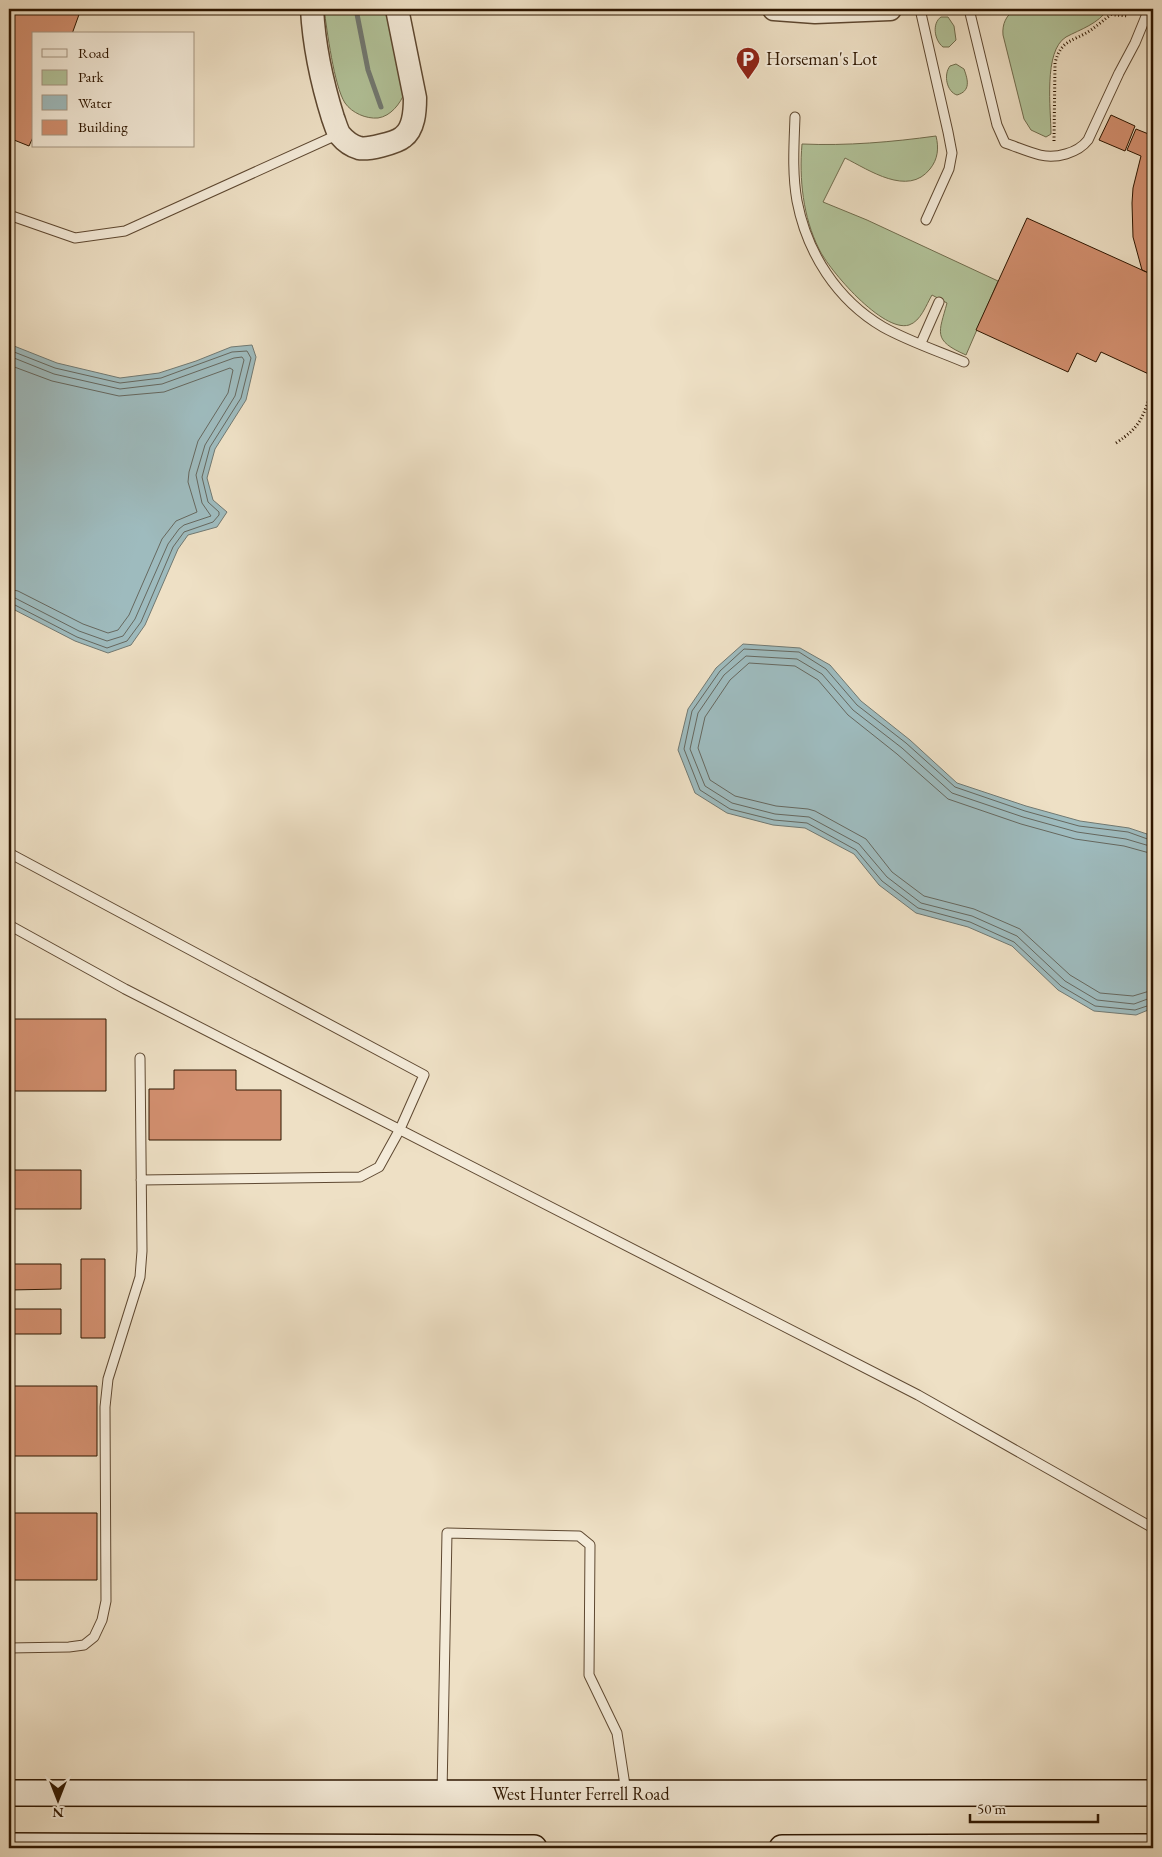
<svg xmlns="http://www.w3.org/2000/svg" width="1162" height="1857" viewBox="0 0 1162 1857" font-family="'EB Garamond',serif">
<rect width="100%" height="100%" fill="#eee0c5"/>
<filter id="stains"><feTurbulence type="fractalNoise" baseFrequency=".004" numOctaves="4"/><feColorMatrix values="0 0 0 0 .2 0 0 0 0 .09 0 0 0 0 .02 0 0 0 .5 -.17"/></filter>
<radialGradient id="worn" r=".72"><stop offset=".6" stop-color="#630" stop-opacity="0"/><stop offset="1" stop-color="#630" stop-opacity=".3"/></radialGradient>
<path fill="#b2c39a" stroke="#706c4d" d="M324,9H388L405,92C400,104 391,116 378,118C366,119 352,113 345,103C334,86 327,30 324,9Z
M1016,9H1108C1098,24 1081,29 1066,37C1043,51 1051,110 1051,134L1046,137L1031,130L1024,119L1003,35C1002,24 1006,15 1016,9Z
M941,17H948L954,26L956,40L949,47H943C934,40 932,23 941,17Z
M956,64L964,69C968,80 971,91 957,95C947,92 943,75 950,66Z
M936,136C939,148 938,159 930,169C908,197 869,170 845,158L823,202L867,220L998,281L966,355C932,340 939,333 947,303L932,295C926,305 921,321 909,325C883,333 829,270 819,249C803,217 799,179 802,144C847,146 892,142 936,136Z"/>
<path fill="#9ebbbe" stroke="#717972" d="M9,344L57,363L120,378L159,373L196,361L231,347L252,345L256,357L246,400L215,449L207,478L213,500L227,512L217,527L188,535L178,549L145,625L131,645L108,653L75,641L9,607Z
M743,644L800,648L830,665L861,701L910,740L957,783L1026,806L1080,821L1129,828L1153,836V1008L1136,1015L1094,1011L1058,990L1012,946L968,927L916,913L879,885L854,854L805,828L773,825L727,813L695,793L678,750L688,709L716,668Z"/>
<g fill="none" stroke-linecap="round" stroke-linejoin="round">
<path stroke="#66685f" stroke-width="1" d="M9,350L55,368L120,383L161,378L232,352L247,351L251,358L241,398L210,447L202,477L208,502L219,512V515L213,522L184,532L173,547L141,622L127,641L107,648L77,637L13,604L9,603
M9,356L54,374L120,389L162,384L234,358L242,357L244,360L235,396L205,445L196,475L202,503L211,516L184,525L179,529L168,544L135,619L123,636L107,641L79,631L15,598L9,597
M9,365L52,381L119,396L164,392L230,368L233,370L228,393L198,441L189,472L188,482L197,512L176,521L162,539L129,615L118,630L108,633L83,624L18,591L9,589
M1153,841L1128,832L1079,826L1025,811L955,787L906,743L857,705L826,669L799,652L744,649L720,671L692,711L684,749L700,790L730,809L774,820L807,823L856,850L882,881L918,908L970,922L1014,942L1061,986L1095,1006L1135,1010L1153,1004
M1153,847L1126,839L1077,832L1023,817L952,793L902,748L853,710L822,674L797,659L746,656L724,675L698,713L690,749L705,786L732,803L775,814L809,817L859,844L887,877L921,903L972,916L1017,936L1065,981L1097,1000L1134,1004L1153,997
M1153,854L1124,846L1075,839L1021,824L948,799L897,754L848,715L818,680L795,666L749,663L730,680L705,717L698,748L710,780L735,796L776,806L808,809L815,811L866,839L892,872L924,896L974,909L1020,929L1070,975L1100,993L1133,996L1153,990"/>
<path stroke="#717972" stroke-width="5" d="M356,9L368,70L381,107"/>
</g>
<path fill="#d28f6f" stroke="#2e1600" d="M9,9H81L72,34H34V135L29,146L9,138Z
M1111,115L1135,126L1125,151L1099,140Z
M1136,129L1151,135L1153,132V275L1142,270L1133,237L1132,203L1133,188L1141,156L1127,150Z
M1027,218L1153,275V376L1101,352L1096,362L1077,353L1068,372L976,330Z
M9,1019H106V1091H9Z
M174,1070H236V1090H281V1140H149V1089H174Z
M9,1170H81V1209H9Z
M81,1259H105V1338H81Z
M9,1264H61V1289L9,1290Z
M9,1309H61V1334H9Z
M9,1386H97V1456H9Z
M9,1513H97V1580H9Z"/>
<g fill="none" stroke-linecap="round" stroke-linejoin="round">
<defs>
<path id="service" d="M920,9L948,132L952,153L949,169L926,220
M969,9L997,125L1005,143C1017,147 1028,152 1040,155C1056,159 1078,153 1088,140L1119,73L1135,43L1149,9
M795,117C794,145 792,173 797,201C807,253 837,300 883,327C908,341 938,351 964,362
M9,215L75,238L125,231L339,134
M921,343L939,302
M9,853L424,1075L400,1129L379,1167L360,1177L141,1180
M9,925L125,989L918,1395L1153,1528
M9,1648L69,1647L84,1645L94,1637L102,1620L106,1601L105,1407L108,1379L140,1277L142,1251L140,1058
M442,1793L447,1533L579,1536L590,1545L589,1675L617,1733L626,1792"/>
<path id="tertiary" d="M312,9C314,45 322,83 333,118C335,123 337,131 340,135C345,141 352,146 359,148C367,150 396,143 403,137C414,129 415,111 415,98L397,9
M774,9L815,12L890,9"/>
<path id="secondary" d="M9,1793C390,1793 772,1794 1153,1793
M9,1846L534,1848
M782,1848L1153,1847"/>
</defs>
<use href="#service" stroke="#5e4831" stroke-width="11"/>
<use href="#tertiary" stroke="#5e4831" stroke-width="25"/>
<use href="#secondary" stroke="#2e1600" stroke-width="28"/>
<path stroke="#2e1600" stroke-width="3" stroke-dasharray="1 2.5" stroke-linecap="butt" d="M1112,9L1114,15L1128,16
M1054,141L1055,63C1061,39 1073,42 1091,30C1098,25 1105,19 1113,13
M1153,413L1150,420L1153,425
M1116,443C1142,426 1142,417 1153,389"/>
<use href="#service" stroke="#f4ebd9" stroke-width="9"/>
<use href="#tertiary" stroke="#f4ebd9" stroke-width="22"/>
<use href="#secondary" stroke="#f4ebd9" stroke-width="25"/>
</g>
<defs>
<symbol id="parking-pin" viewBox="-11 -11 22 30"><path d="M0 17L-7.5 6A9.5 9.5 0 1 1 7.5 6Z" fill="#8f2418" stroke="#f4ebd9"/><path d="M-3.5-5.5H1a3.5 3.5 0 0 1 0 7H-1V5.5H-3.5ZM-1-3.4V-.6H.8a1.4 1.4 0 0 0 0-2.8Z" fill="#fff"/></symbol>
</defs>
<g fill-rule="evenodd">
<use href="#parking-pin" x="734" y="45" width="28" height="38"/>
</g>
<g text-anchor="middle" stroke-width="4" stroke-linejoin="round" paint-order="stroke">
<g font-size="18" fill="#2e1600" stroke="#f4ebd9" text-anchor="start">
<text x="766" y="65">Horseman's Lot</text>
</g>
<g font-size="18" fill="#2e1600" stroke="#f4ebd9">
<text x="581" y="1800">West Hunter Ferrell Road</text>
</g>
</g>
<rect width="1162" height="1857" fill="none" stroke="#eee0c5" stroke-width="30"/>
<rect x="10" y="10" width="1142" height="1837" fill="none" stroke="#2e1600" stroke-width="2.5"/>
<rect x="15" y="15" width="1132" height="1827" fill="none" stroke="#2e1600"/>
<rect x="32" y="32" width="162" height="115" fill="#f4ebd9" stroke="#a59682"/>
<rect x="42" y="49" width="25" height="8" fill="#f4ebd9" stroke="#a59682"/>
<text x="78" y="58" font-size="15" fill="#2e1600">Road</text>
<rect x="42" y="70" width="25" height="15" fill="#b2c39a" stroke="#a59682"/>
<text x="78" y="82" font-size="15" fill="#2e1600">Park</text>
<rect x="42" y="95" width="25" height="15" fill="#9ebbbe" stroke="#a59682"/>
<text x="78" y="108" font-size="15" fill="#2e1600">Water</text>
<rect x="42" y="120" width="25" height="15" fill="#d28f6f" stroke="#a59682"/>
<text x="78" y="132" font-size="15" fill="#2e1600">Building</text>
<g transform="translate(58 1800) rotate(180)" stroke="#f4ebd9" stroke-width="4" paint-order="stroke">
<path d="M0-4L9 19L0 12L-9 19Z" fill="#2e1600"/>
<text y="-8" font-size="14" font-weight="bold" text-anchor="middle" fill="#2e1600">N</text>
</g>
<path d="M970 1814v8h128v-8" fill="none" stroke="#2e1600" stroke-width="2.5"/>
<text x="977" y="1814" font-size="15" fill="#2e1600" stroke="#f4ebd9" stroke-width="4" paint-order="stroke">50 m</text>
<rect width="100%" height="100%" filter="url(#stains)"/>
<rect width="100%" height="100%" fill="url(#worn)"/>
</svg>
